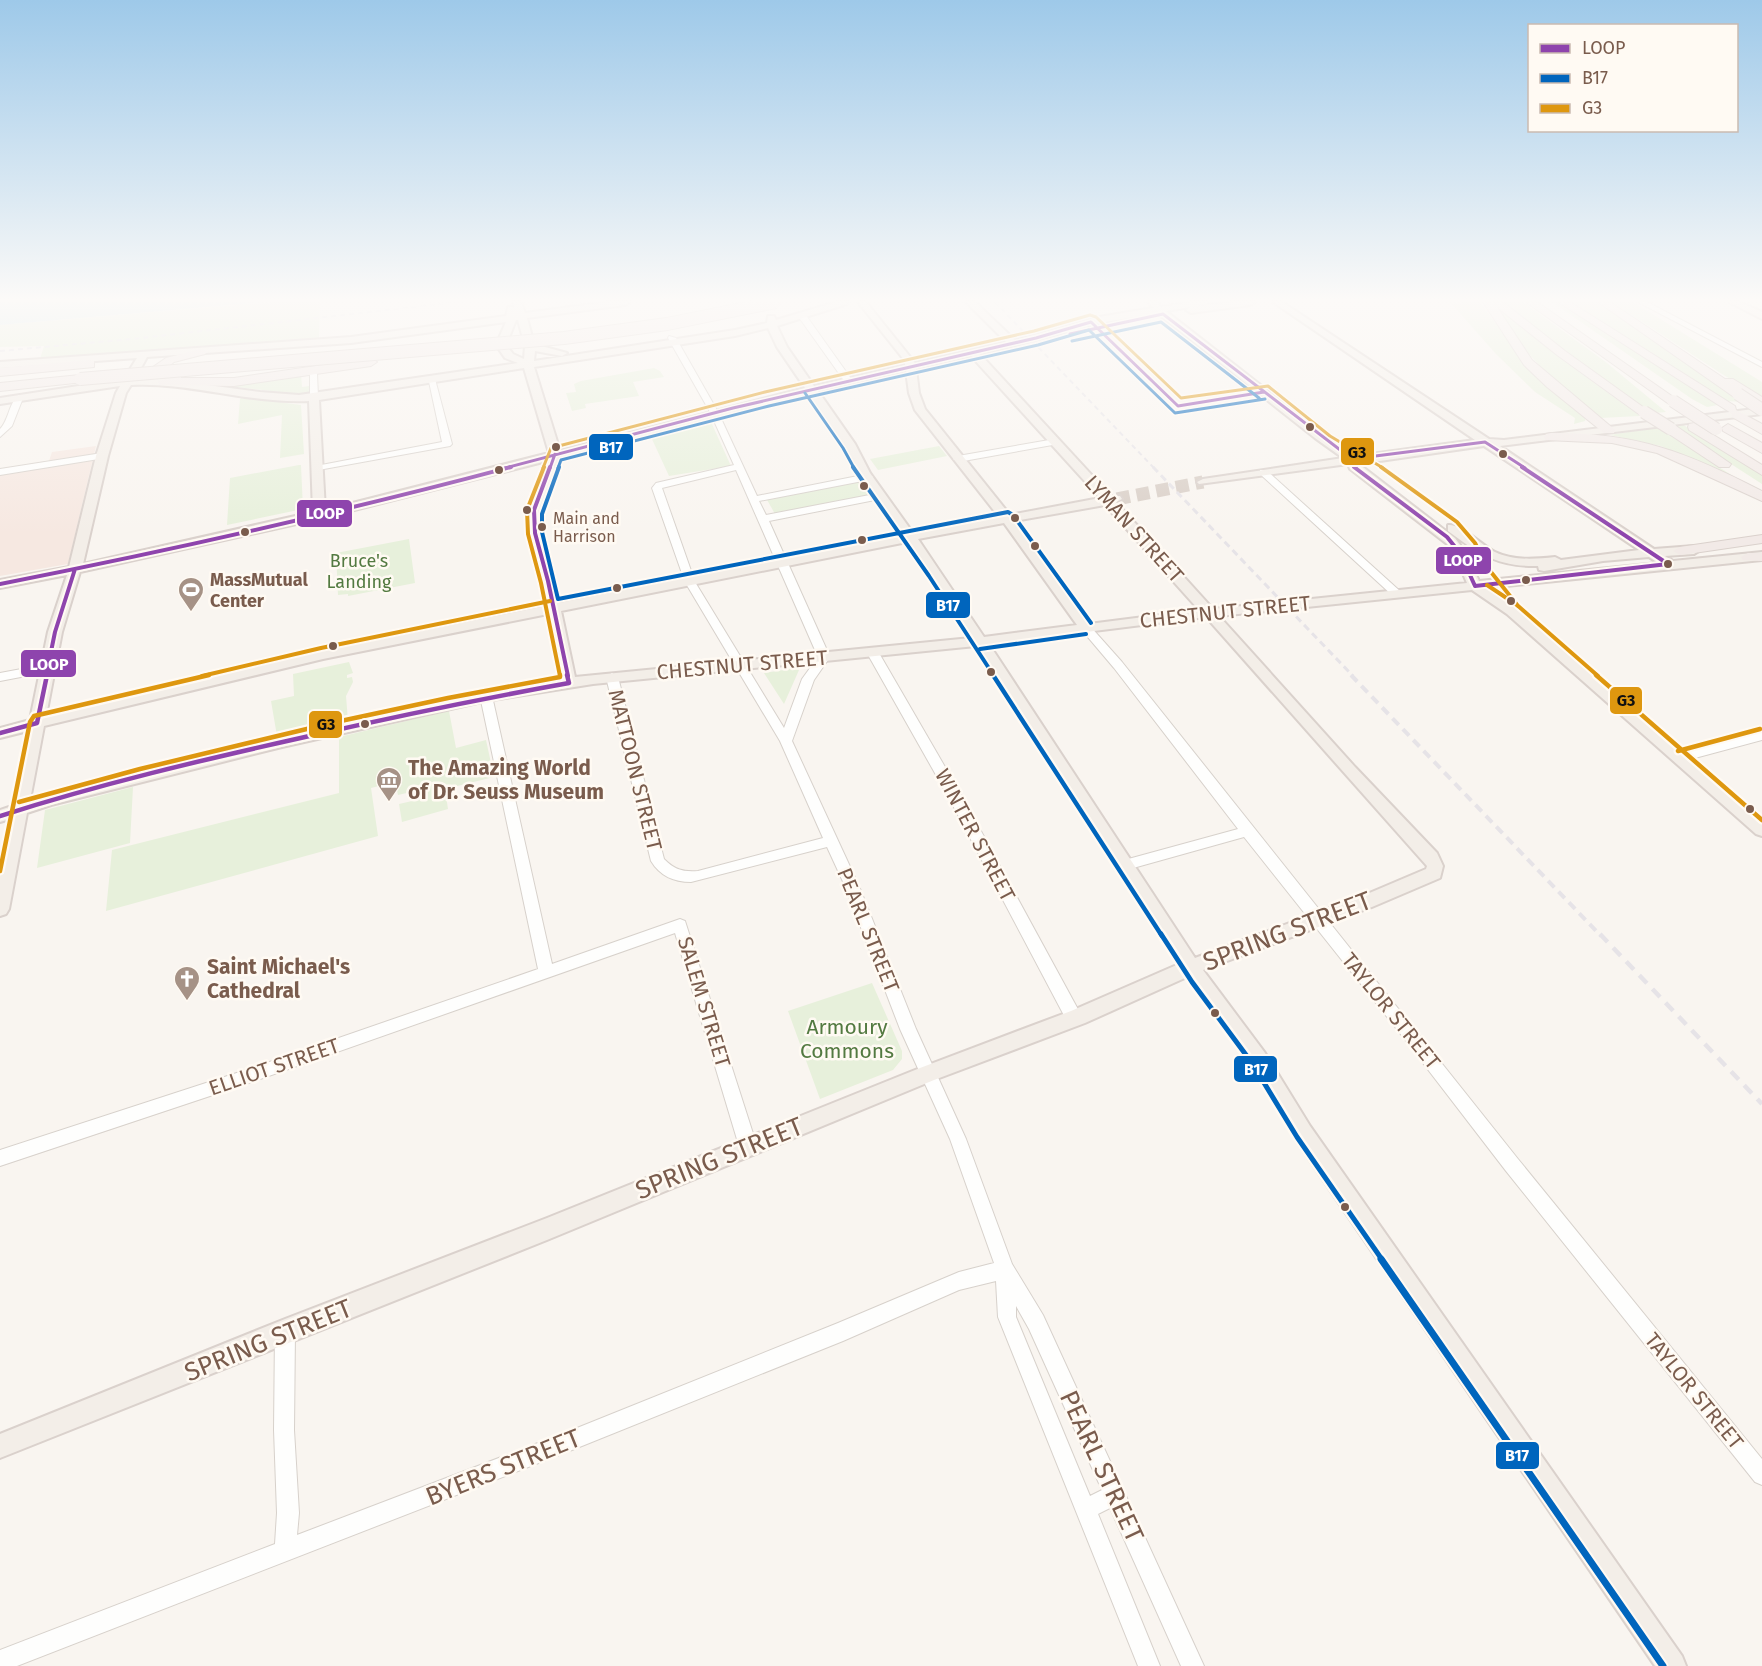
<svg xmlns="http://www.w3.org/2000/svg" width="1762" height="1666" viewBox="0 0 1762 1666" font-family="'Fira Sans',sans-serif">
<rect width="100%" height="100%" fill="#f9f5f0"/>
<path fill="#f6e8e1" d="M96,446L68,564L0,576V469L49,461L52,452Z"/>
<path fill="#e7f0db" d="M274,302H320L319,338L295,342L226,347L40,359L44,346L0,347V325Z
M1450,302L1463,304V302H1480L1513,347L1586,417L1585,421L1574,424L1575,418L1535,392L1496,354Z
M1503,302H1523L1607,363L1666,412L1655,413L1641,405L1550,340Z
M1552,302H1559L1718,405L1707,407L1692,399Z
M1567,302H1597L1744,402L1726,401Z
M1612,302H1633L1762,382V398L1722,374Z
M1496,307L1561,359L1640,416L1600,418C1555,382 1526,359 1496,307Z
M654,368L660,371L664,377L633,382L639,396L585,404L586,408L572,411L566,393L576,392L574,384L581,381Z
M301,373L302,387L309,386L310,394L305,395L220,385Z
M242,397L301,405L304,454L280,458L282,415L238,424L240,399Z
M711,422L731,466L669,476L651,437Z
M1682,424L1762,475V484L1672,426Z
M1657,427L1739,480L1661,446L1610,435Z
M939,446L947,456L878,470L870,459Z
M299,465H301L303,509L227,525L230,478Z
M863,480L872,496L775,514L766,498Z
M409,539L415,583L348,596V594L338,595L336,553Z
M349,662L353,673L347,675V678L352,677L353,682L346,696L348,721L277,736L271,701L294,696L293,674Z
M796,668L799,670L784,704L764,673Z
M449,711L456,748L486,740L494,777L445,789L448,809L402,822L399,804L412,801L411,792L398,795L395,782L371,788L378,836L106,911L112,850L339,793V737Z
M133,787L130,843L37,868L45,810Z
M872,983L902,1051V1059L893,1070L820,1099L788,1011Z"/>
<path fill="#d0e8ea" d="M0,302H265L0,325Z"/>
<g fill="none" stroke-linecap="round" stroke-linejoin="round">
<path stroke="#d9cfc7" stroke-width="13" stroke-dasharray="13 7" stroke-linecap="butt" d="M1117,499L1203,482"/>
<defs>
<path id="minor" d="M1638,302H1647L1762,362V367Z
M799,314H805L852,380L851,382H845L798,316Z
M669,336L676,338L718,412L757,496L868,474L873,477L868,480L759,501L766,515L880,493L885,496L880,499L769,521L830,657L814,680L792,741L859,886L916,1029L966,1139L1012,1264L1043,1315L1204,1666H1181L1110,1508L1098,1514L1160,1666H1138L998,1317L996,1281L959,1290L843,1341L572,1450L17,1666H0V1650L275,1544L277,1513L274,1430L275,1331L278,1324L285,1321L292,1324L295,1331L294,1430L299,1513L297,1535L572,1430L838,1323L959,1272L994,1263L950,1139L900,1029L845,886L827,847L691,882C674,882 660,876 651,861L606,677L612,673L618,677L664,859C675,870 683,872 698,871L823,838L780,741L685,582L652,488L656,483L734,465L710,412L668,338ZM736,470L818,657L802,679L784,728L695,582L662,488ZM1016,1306L1029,1329L1102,1490L1090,1496L1016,1317Z
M310,371L317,373L318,397L314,400L310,397Z
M428,377L435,379L452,444L450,446L313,471V467L316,466L442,442Z
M19,395L23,398L12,426L0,437V429C9,420 9,402 19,395Z
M1055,439L1060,442L1058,444L958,462L953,459L958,456Z
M102,453L105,454V458L0,475V469Z
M1260,470H1266L1401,592V596H1393L1260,474Z
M1085,624L1089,625L1122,662L1518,1159L1762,1459V1485L1755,1482L1506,1171L1399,1032L1244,837L1126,870L1121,869L1119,865L1121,861L1238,829L1114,668L1081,629L1079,627Z
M873,649L879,653L963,798L1080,1013L1082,1018L1080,1023L1074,1025L1068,1023L949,798L867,653Z
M48,664L54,668L52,671L0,681V673Z
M486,692L492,696L552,964L680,919L685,921L757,1146L754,1152L748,1154L742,1152L739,1146L675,933L252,1082L0,1166V1150L252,1068L538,969L480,696Z
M1762,732V740L1680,762L1674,758L1676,755Z"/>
<path id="major" d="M513,302H521L525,313L608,302H630L625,305L527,318L534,344L567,353L562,356L535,351L534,361L735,330L767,323L768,316H774L776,320L836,302H848L847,304L777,326L787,347L814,386L905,365V361L858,302H866L915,363L1006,342L966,302H975L1015,340L1099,317L1153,308L1148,302H1157L1161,307L1191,302H1208L1204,305L1166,311L1323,434L1356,456L1475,440L1273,302H1282L1489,439L1504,440L1762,408V414L1500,446L1654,549L1694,546L1700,550L1694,554L1665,556L1673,561L1762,552V560L1487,588L1517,608L1762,821V836L1756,834L1507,614L1472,590L1219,616L1355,767L1437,853L1443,866L1440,878L1372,907L1203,970L1265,1053L1310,1126L1682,1656L1686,1666H1655L1296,1140L1251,1065L1187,977L1085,1023L934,1080L547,1240L0,1458V1434L285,1319L547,1218L920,1068L1071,1011L1179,964L976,646L593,684L486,701L282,747L51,805L27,813L9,909L6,914L0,916V866L10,819L0,822V810L12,806L28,731L0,738V728L30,720L48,632L67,575L0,588V580L69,567L96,456L116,393L120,386L0,404V398L124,379L137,358L0,368V362L351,337L506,316L508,307H514ZM1157,313L1315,438L1343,458L1203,479L1197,482L1199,484L1348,464L1350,469L1447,544L1454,553L1467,583L1213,609L1116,502L1122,499L1120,496H1111L980,354L1100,323ZM516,320H518L525,346L524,359L513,354L506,345ZM506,322L496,345L505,358L518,363L299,395L260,392L163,379H135L147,357L351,343ZM768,328L777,347L805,388L560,451L534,367L735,336ZM971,356L1100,498L1010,515L925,409L919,393L916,369ZM524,368L549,453L325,510L319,400ZM906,371L909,393L915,410L999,517L913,533L870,473L855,444L818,391ZM131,385C191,382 249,404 309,401L313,512L83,564L108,456L126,393ZM809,394L843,444L858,473L902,535L559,603L541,533L540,510L559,458ZM1484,446L1639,550L1561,560L1555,557C1535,559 1514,561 1495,552C1483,546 1460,523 1448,525V531C1479,554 1498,567 1538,566L1539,570L1544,571L1603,561L1649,557L1658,563L1479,581L1466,553L1455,538L1359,464ZM547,461L528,510L529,533L546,606L323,651L46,716L62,632L80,572L319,519ZM1105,505L1199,610L1089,624L1015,521ZM1004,523L1077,625L984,637L918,539ZM907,542L971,638L575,677L561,611ZM548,614L561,679C452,697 344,722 237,748C168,764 97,778 30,800L44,726L323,659ZM1206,617L1427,866L1426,869L1360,897L1195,958L989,644Z
M1233,302H1255L1250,305L1191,313L1186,310L1191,307Z
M1729,302H1740L1762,312V319Z"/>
<path id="highway" d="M1483,302H1503L1565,351L1650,412L1644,416L1640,415L1557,355L1497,307L1532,360L1615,430L1614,433H1604L1547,387L1524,365Z
M1526,302H1537L1679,401L1673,405L1669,404Z
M1558,302H1570L1735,406L1736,410L1762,424V434L1732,417L1731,413Z
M1598,302H1610L1725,379H1733L1762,397V406L1743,396L1734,397Z
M201,349L207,352L205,354L174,362L164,370L180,374L181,378H234L371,358L377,362L371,366L234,386L160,385L158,382L163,379L153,373V367L166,358Z
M90,360L94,361V367L0,376V368Z
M80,375L86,379L84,382L0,391V383Z
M1694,423L1762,465V475L1689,430L1688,427L1689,424Z
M1728,424L1762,443V453L1723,431L1722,428Z
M1671,425L1676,426L1731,464L1729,467H1719L1666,432L1665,429Z
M1551,433C1639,433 1686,452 1762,491V501L1657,453L1612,443L1546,440L1544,437L1546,434Z
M1762,535V543L1680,555L1673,551L1680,547Z
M1748,553H1762V561L1743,560L1741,557Z"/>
</defs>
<use href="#minor" stroke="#d7d1cb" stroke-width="2"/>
<use href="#major" stroke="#dad1cc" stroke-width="4"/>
<use href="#highway" stroke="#dad1cc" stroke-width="2"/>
<use href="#minor" fill="#fefefd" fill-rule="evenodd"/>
<use href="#major" fill="#f3eee8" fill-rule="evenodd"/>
<use href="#highway" fill="#f2eae7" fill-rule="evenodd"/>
<path stroke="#e6e3e7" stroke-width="2" stroke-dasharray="5 4" stroke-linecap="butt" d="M995,302L1154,468
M0,351L132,339L457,302"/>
<path stroke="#e6e3e7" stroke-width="3" stroke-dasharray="7 4.5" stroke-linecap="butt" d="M1153,467L1353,676"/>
<path stroke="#e6e3e7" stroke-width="4" stroke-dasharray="9 6" stroke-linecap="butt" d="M1351,675L1601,936"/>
<path stroke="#e6e3e7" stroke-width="4.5" stroke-dasharray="11 8" stroke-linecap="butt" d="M1600,934L1762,1104"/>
<defs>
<path id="highway-bridge" d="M80,379L564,338L667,324L776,302
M1738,394L1762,410
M1673,401L1716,429
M1644,412L1671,429"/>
</defs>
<use href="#highway-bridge" stroke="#dad1cc" stroke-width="14" stroke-linecap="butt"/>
<use href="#highway-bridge" stroke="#f2eae7" stroke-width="12"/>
<defs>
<path id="bus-1-far2" d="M1070,334L1163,314L1352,459L1356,468
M1352,459L1485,442L1525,468
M505,468L733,408L1036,338L1091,322L1178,406L1264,392
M550,468L555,454"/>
<path id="bus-1-far1" d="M550,467L534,510L535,533L548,581L568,676
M1354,467L1447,537L1460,553L1475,586L1668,564
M1522,467L1668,564
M0,584C172,550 342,512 511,467
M46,676L55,632L75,569"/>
<path id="bus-1" d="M0,733L37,723L47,675
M0,816C100,784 202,760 305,737C393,717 480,699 569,683L567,675"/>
<path id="bus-2-far4" d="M1072,341L1161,322L1259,398
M805,393L843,448L854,468
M558,468L561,460L769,406L1038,345L1089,330L1175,413L1265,399"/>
<path id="bus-2-far3" d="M559,467L542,514V532L558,599L1008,512L1013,515L1091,623
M853,467L929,576L994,676
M980,649L1086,634"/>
<path id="bus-2-far2" d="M993,675L1162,936"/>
<path id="bus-2-far1" d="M1161,934L1192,982L1252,1063L1297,1137L1383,1261"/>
<path id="bus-2" d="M1381,1259L1663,1666"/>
<path id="bus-3-far2" d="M543,468L551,448L765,392L1034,331L1090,315L1096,317L1181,398L1268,386L1330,436L1383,468"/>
<path id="bus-3-far1" d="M544,467L527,510L528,534L541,583L560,676
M1381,467L1457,522L1475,543L1487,567L1518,606
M1487,585L1517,605L1598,676
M202,676L321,648L550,601"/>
<path id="bus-3" d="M1596,675L1762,820
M1678,751L1760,729
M19,802L140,769L336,722L448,698L560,677V675
M0,871L30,722L34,716L209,675"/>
</defs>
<use href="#bus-1-far2" stroke="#fffaf3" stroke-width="6"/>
<use href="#bus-1-far1" stroke="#fffaf3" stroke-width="8"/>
<use href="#bus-1" stroke="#fffaf3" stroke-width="9"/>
<use href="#bus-2-far4" stroke="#fffaf3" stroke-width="6"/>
<use href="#bus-2-far3" stroke="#fffaf3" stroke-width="8"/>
<use href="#bus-2-far2" stroke="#fffaf3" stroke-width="9"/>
<use href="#bus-2-far1" stroke="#fffaf3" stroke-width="10"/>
<use href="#bus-2" stroke="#fffaf3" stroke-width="11"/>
<use href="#bus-3-far2" stroke="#fffaf3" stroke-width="6"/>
<use href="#bus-3-far1" stroke="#fffaf3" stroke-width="8"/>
<use href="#bus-3" stroke="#fffaf3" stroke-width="9"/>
<use href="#bus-1-far2" stroke="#8e44ad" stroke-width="3"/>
<use href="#bus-1-far1" stroke="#8e44ad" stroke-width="4"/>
<use href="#bus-1" stroke="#8e44ad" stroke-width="4.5"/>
<use href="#bus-2-far4" stroke="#0065bd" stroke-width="3"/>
<use href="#bus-2-far3" stroke="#0065bd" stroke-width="4"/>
<use href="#bus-2-far2" stroke="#0065bd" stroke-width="4.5"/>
<use href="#bus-2-far1" stroke="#0065bd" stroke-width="5"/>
<use href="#bus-2" stroke="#0065bd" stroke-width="7"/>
<use href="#bus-3-far2" stroke="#de970f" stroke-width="3"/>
<use href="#bus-3-far1" stroke="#de970f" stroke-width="4"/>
<use href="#bus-3" stroke="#de970f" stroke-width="4.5"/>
</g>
<linearGradient id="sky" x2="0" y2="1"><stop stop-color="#9ec9e9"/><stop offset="0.56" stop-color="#fcfaf8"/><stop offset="1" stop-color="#fcfaf8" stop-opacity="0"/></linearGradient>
<rect width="1762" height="535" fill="url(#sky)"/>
<defs>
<symbol id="stadium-pin" viewBox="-11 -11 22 30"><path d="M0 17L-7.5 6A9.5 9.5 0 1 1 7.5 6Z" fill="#a69286" stroke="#fffaf3"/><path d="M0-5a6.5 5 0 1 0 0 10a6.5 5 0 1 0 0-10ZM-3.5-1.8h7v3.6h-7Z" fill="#fff"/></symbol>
<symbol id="museum-pin" viewBox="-11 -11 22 30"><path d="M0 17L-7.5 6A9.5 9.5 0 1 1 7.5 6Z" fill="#a69286" stroke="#fffaf3"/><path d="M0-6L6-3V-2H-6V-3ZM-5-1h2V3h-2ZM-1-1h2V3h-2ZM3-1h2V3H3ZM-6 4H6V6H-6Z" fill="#fff"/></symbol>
<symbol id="church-pin" viewBox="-11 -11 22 30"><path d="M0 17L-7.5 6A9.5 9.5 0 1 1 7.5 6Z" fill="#a69286" stroke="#fffaf3"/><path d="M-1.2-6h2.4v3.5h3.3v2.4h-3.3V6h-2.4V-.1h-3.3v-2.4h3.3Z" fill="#fff"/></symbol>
</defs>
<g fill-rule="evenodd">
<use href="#stadium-pin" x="176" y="575" width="30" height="40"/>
<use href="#museum-pin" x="374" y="765" width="30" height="40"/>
<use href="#church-pin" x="172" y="964" width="30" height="40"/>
</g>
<g fill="#7a5c4d" stroke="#fffaf3" stroke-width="2">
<circle cx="1310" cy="427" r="5"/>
<circle cx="556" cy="447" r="5"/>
<circle cx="1503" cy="454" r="5"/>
<circle cx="499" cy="470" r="5"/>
<circle cx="864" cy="486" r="5"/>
<circle cx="527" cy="510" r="5"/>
<circle cx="1015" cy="518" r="5"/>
<circle cx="542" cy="527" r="5"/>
<circle cx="245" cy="532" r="5"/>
<circle cx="862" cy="540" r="5"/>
<circle cx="1035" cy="546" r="5"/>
<circle cx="1668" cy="564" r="5"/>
<circle cx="1526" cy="580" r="5"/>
<circle cx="617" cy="588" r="5"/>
<circle cx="1511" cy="601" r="5"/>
<circle cx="333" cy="646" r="5"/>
<circle cx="991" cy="672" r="5"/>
<circle cx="365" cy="724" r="5"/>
<circle cx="1750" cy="809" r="5"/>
<circle cx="1215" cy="1013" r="5"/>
<circle cx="1345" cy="1207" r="5"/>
</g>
<g text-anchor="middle" stroke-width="5" stroke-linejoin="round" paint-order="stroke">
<g font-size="16" fill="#7a5c4d" stroke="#fffaf3" text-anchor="start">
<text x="553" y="524">Main and<tspan x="553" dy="18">Harrison</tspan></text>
</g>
<g font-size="18" fill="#537a41" stroke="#fffaf3">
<text x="359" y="567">Bruce's<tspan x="359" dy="21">Landing</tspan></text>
</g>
<g font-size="18" font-weight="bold" fill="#7a5c4d" stroke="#fffaf3" text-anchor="start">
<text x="210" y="586">MassMutual<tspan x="210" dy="21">Center</tspan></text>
</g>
<g font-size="21" fill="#7a5c4d" stroke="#fffaf3">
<text transform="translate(1134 529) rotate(48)" y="7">LYMAN STREET</text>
<text transform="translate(1225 612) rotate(-6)" y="7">CHESTNUT STREET</text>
<text transform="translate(742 665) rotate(-5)" y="7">CHESTNUT STREET</text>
<text transform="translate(635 770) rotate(76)" y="7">MATTOON STREET</text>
<text transform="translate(975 835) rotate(62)" y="7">WINTER STREET</text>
<text transform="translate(868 930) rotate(68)" y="7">PEARL STREET</text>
<text transform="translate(704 1002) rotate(73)" y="7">SALEM STREET</text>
<text transform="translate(1391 1011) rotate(51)" y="7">TAYLOR STREET</text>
<text transform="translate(274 1067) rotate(-19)" y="7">ELLIOT STREET</text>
<text transform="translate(1694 1391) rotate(51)" y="7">TAYLOR STREET</text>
</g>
<g font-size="21" font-weight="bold" fill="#7a5c4d" stroke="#fffaf3" text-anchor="start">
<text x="408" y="775">The Amazing World<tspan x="408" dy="24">of Dr. Seuss Museum</tspan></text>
<text x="207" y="974">Saint Michael's<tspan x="207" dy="24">Cathedral</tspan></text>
</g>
<g font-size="21" fill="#537a41" stroke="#fffaf3">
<text x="847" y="1034">Armoury<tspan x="847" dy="24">Commons</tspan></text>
</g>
<g font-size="26" fill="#7a5c4d" stroke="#fffaf3">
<text transform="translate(1287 931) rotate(-21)" y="9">SPRING STREET</text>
<text transform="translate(719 1158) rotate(-22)" y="9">SPRING STREET</text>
<text transform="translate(268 1340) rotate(-22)" y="9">SPRING STREET</text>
<text transform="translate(1102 1466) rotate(65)" y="9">PEARL STREET</text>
<text transform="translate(503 1467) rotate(-22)" y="9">BYERS STREET</text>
</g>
</g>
<g stroke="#fffaf3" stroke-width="2">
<rect x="588" y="433" width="46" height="28" rx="6" fill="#0065bd"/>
<rect x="1340" y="437" width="35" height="29" rx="6" fill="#de970f"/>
<rect x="296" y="499" width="57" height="29" rx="6" fill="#8e44ad"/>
<rect x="1435" y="546" width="57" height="29" rx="6" fill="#8e44ad"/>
<rect x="925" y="591" width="46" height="28" rx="6" fill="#0065bd"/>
<rect x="20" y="649" width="57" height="29" rx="6" fill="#8e44ad"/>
<rect x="1609" y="686" width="34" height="29" rx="6" fill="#de970f"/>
<rect x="308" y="710" width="35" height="29" rx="6" fill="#de970f"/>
<rect x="1233" y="1055" width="45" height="28" rx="6" fill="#0065bd"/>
<rect x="1495" y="1441" width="45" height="29" rx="6" fill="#0065bd"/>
</g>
<g font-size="16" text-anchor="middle" font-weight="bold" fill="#fff">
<text x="611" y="453">B17</text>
<text x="325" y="519">LOOP</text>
<text x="1463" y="566">LOOP</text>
<text x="948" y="611">B17</text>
<text x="49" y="670">LOOP</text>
<text x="1256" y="1075">B17</text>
<text x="1517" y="1461">B17</text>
</g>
<g font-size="16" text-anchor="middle" font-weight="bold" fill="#111">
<text x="1357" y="458">G3</text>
<text x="1626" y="706">G3</text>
<text x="326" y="730">G3</text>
</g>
<rect x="1528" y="24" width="210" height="108" fill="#fffaf3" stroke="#cabbb1" stroke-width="1.5"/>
<rect x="1540" y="44" width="30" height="9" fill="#8e44ad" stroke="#cabbb1" stroke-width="1.5"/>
<text x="1582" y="54" font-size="18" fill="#7a5c4d">LOOP</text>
<rect x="1540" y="74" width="30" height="9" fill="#0065bd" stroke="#cabbb1" stroke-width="1.5"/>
<text x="1582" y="84" font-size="18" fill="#7a5c4d">B17</text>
<rect x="1540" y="104" width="30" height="9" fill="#de970f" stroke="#cabbb1" stroke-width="1.5"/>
<text x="1582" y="114" font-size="18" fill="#7a5c4d">G3</text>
</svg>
